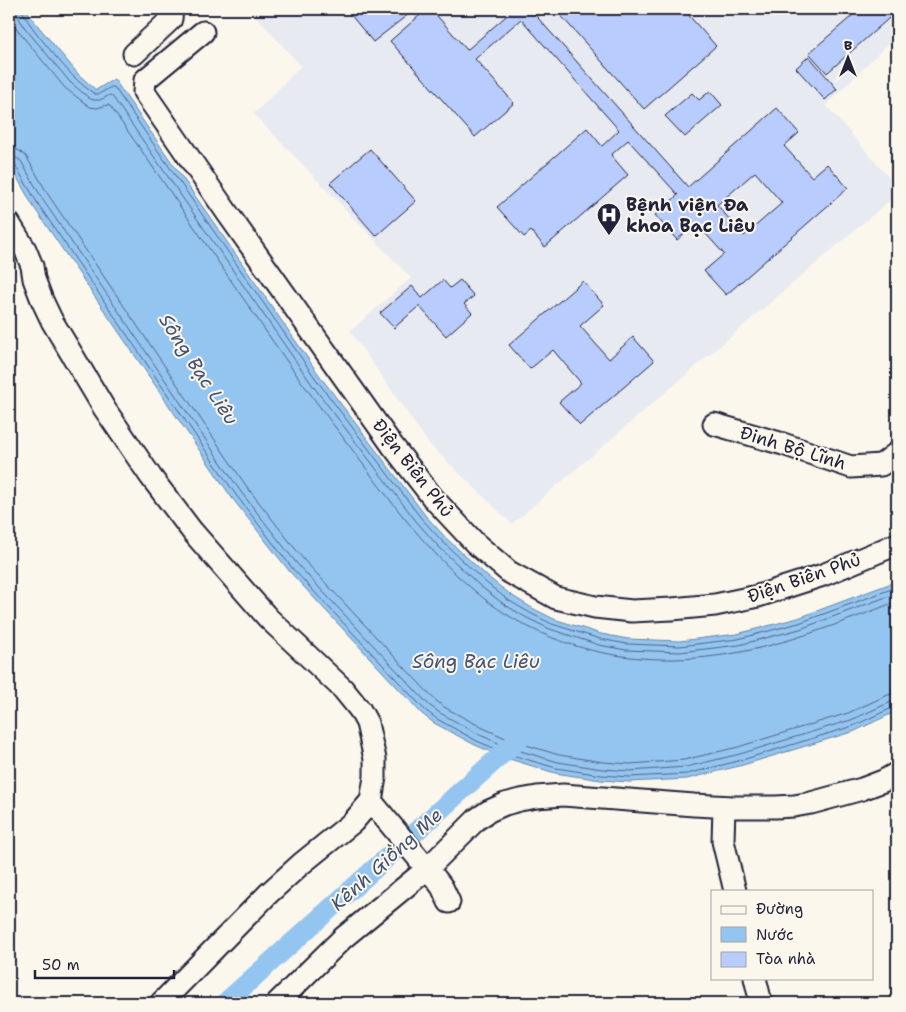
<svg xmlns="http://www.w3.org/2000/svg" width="906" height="1012" viewBox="0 0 906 1012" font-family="'Shantell Sans',sans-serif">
<rect width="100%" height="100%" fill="#fbf7ec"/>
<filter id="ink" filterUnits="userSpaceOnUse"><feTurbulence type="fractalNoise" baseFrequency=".02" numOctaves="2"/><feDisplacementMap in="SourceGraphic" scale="10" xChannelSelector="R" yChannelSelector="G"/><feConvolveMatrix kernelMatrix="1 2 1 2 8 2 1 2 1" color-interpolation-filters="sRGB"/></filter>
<g filter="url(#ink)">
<path fill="#e7eaf1" d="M249,9H897V35L826,105L897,187V194L512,524L429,444L350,331L411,278L254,114L301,66Z"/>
<path fill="#94c5f0" stroke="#6684a8" d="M9,9H26L34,21L78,74L96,90L114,79L322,379L425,515L446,538L488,577L511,595L532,608L554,619L601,634L628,639L680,641L737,634L798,618L897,581V711L855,731L743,765L687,779L629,782L601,780L555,773L503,757L475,745L434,723L422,714L290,572L232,498L33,206L9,163Z"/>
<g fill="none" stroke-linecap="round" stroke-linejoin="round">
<path stroke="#506383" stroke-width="1" d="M16,9L17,15L25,28L70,82L89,98L93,100H100L110,95L112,96L313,386L416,521L437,545L480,586L505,605L527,618L550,629L599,645L626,650L680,652L739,645L800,629L897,593
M22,9C23,20 64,67 74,77C80,83 88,90 95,94H99L111,87H114L318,382L421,518L442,541L484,581L508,600L530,613L552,624L600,639L627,644L680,646L738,639L799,623L897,587
M9,15L19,32L65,88L90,107L97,108L108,105L110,106C152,165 193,225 234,285C269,336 304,387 342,436C383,491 423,548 476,592C551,655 646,670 741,652C777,645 813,633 848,620C864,614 881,608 897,601
M9,148L18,150L26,156L49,196L247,487L304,560L434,699L444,707L483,728L510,740L559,755L603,762L630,764L684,760L738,747L848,713L888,695L897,693
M9,156L15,157L21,161L43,200L241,492L298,565L429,705L440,713L480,735L507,747L558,762L602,769L630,771L686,767L740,754L851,720L891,702L897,701
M9,162H13L15,165L38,204L236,495L293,569L425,710L437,719L477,741L505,753L556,768L601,775L630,777L687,774L742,760L853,726L894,707H897"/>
<path stroke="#94c5f0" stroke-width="20" d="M225,1003L520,738"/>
</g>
<path fill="#b8cdfd" stroke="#22223b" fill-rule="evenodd" d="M356,9H415L373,42L350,14Z
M427,9H431L467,50L513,10L512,9H530L688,187L777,108L799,133L784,146L812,177L827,164L848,188L726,295L704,271L724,254L696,223L677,240L655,215L678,195L628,140L611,155L628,175L545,247L531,231L524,237L497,207L587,128L602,146L619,130L521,19L475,59L514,103L475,137L390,41ZM755,172L782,203L744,236L717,205Z
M555,9H683L716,46L644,109Z
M860,9H897V11L827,73L809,53Z
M809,56L837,89L825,100L796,68Z
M710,91L722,105L685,137L665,116L692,93L699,100Z
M370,149L416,201L376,236L330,183Z
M443,280L450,288L460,280L474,296L464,304L472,313L446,336L419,306L394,328L380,313L412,286L422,298Z
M583,281L604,305L580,326L609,359L633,337L654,361L580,425L559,402L581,383L553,350L530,369L509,345Z"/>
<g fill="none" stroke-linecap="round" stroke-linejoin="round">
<defs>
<path id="street" d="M203,32L145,80L144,92L228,214L392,445L433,498L475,543L509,572L556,598L595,607L632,611L672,609L715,605L758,596L823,575L897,544
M134,54L171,19L172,9
M9,223L25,249L32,266L34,279L42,300L52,321L104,408L151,477L192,531L226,570L268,618L343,689L360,710L367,723L375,759V777L371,801L419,859L436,879L442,887L449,902
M714,424L783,444L851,467L881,465L897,453
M724,807L723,841L735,891
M755,978L761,1003
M161,1003L269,893L301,864L353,822L371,801
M277,1003L343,938L427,869L477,819L489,811L505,804L520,800L537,797L563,795L694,805L733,807H776L794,806L811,803L862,789L883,781L897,773"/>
</defs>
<use href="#street" stroke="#22223b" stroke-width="25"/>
<use href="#street" stroke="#fbf7ec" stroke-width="21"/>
</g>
</g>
<defs>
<symbol id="hospital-pin" viewBox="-11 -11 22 30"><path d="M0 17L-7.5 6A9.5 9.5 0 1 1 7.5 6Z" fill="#22223b" stroke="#fbf7ec"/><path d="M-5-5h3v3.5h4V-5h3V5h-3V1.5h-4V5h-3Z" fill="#fff"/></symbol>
</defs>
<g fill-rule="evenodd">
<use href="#hospital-pin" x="595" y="201" width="28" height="38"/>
</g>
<g text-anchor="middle" stroke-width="4" stroke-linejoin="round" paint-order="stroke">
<g font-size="18" font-weight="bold" fill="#22223b" stroke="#fbf7ec" text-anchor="start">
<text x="626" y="211">Bệnh viện Đa<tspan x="626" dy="21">khoa Bạc Liêu</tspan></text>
</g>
<g font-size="18" fill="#22223b" stroke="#fbf7ec">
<text transform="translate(793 448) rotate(17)" y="6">Đinh Bộ Lĩnh</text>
<text transform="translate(413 468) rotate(52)" y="6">Điện Biên Phủ</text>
<text transform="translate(804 578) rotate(-19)" y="6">Điện Biên Phủ</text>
</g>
<g font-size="19" font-style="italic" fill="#445371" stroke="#fbf7ec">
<text transform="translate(199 369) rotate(57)" y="7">Sông Bạc Liêu</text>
<text x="476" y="668">Sông Bạc Liêu</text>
<text transform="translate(386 859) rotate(-42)" y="7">Kênh Giồng Me</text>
</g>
</g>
<rect width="906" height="1012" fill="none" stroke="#fbf7ec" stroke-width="30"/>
<rect x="15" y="15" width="876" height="982" fill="none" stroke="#22223b" stroke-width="2" filter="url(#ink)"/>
<rect x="711" y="890" width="162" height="90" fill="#fbf7ec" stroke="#a4a2a5"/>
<rect x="721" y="906" width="25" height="8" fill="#fbf7ec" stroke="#a4a2a5"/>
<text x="756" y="914" font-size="15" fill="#22223b">Đường</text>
<rect x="721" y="927" width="25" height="15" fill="#94c5f0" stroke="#a4a2a5"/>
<text x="756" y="940" font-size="15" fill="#22223b">Nước</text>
<rect x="721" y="952" width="25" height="15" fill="#b8cdfd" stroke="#a4a2a5"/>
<text x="756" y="964" font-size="15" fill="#22223b">Tòa nhà</text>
<g transform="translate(848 58)" stroke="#fbf7ec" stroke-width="4" paint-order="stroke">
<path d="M0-4L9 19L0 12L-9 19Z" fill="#22223b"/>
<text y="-8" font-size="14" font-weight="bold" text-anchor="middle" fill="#22223b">B</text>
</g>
<path d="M35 970v8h139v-8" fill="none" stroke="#22223b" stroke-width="2.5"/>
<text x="42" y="970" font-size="15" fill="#22223b" stroke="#fbf7ec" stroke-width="4" paint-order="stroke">50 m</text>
</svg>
